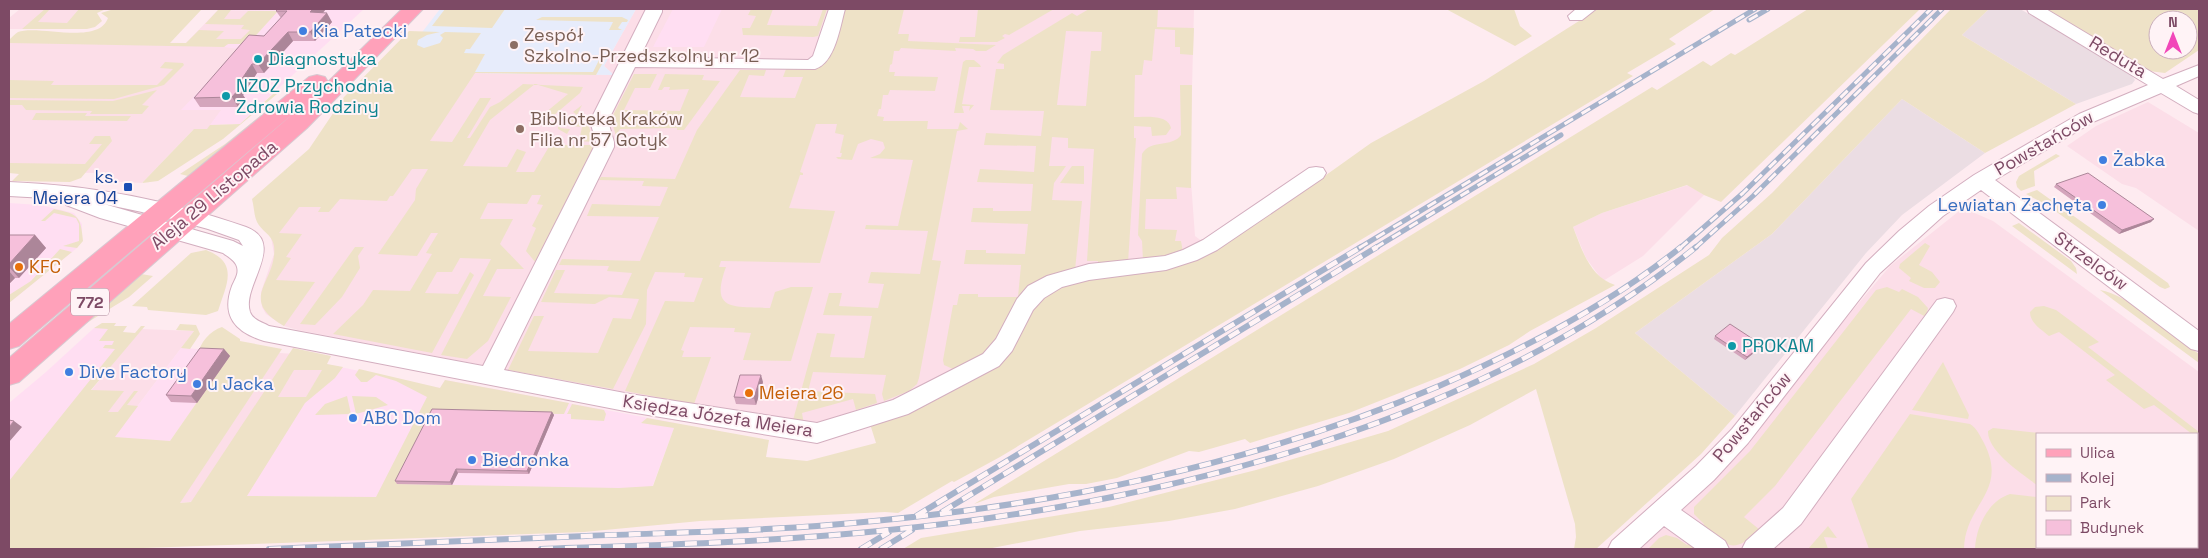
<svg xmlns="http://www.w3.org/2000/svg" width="2208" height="558" viewBox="0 0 2208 558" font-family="'Space Grotesk',sans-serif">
<rect width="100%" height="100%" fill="#feebf0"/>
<path fill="#fcdee8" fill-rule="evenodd" d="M20,9H91L68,29H9V18Z
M636,9H1194L1190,168L1195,236L1203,242L906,395L864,410L804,426L298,330L284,326L266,314L262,307L261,292L274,254L271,237L320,173L474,73L614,75L604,66Z
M218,10L278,11L240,48L222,110L211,124L231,131L193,130L142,183L102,181L105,174L101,173L9,172V41L186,43Z
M2148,102L2199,133V231L2136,188L2122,184L2067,146L2096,126Z
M1688,185L1704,195L1643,256L1603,281L1586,258L1573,227L1602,213Z
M1963,208L1993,221L2199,372V549H1640L1728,458L1890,266ZM2037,434H2197V547H2037Z
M141,329L194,331L58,512L9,492Z
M279,353L331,356L247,496L179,503Z"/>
<path fill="#ffdef2" d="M220,9H364L240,124L210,125L221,110H181L239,49L224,47L228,44H248L277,11L218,10Z
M673,9H722L704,47H653Z
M9,203L40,205L74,213L82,224V241L77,248L9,303Z
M111,327L118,334H135L9,492V403L46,372L94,328Z
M210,334L240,341L170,441L58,512L181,348L199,349Z
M326,364L440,388L445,380L676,423L650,493L571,499L247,496Z"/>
<path fill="#ebdde3" d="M1989,9H2020L2127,70L2135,80L2132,84L2076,104L1962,35Z
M1902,99L1985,153L1902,215L1866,253L1735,416L1635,333L1772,234Z"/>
<path fill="#e7ecfb" d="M440,9H636L604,66L614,75L474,73L485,54L406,53Z"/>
<path fill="#eee2c7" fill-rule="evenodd" d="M45,9H50L38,22L67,23L79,9H106L97,13L102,21L95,27L87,29H22Z
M114,9H202L170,43H186L199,30L224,31L216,39H241L250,30L241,29L244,25L205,24L218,10H231L224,19H240L248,11H278L248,44H228L224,47L9,43V40C11,38 15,34 18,32C38,24 98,46 108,18L101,13Z
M445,9H505L492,28L432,26Z
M751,9H773L767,25L817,26L823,9H827L818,36L813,37L743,35L742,28H750L756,16L748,15Z
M843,9H904L898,34H909L908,41L996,45L986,51H976L973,49L955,48L956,51L901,48L899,51H894L892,64L890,65L889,72H895L894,76L938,77L935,91L890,90L888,95H883L881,109H879L877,116L884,117L883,121H928L927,129H958L960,122L968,129L957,131L932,260L941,261L919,378L917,384L909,391L884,401L882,394L886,375L813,372L808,391L875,394L877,403L856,410L853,399L802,413L804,425L793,420L817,333L835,334L830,357L864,358L872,316L823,315L829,293H842L839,306L878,308L884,284L868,283L871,272L920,274L928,231L865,229L866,225L898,226L913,160L870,158L880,154L885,148L883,142L871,139L858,144L852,160L838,159L836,157H841L842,153H840L844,135L835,133L837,124H816L800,172L803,173V175H800L789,208L835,211L820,263L721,261L719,267H726C709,313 735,306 770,308L775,292L791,287H813L791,361L743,360L751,333L734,332L735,328L690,327L681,350L684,351L682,357H711L694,404L625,391L665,301L694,302L703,278L684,277L685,273L655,272L647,290L646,324L613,389L508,370L534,316H544L528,351L598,353L613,318L631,319L639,299L609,297L595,304L541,302L556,270H565L554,293L622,295L632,273L607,271L609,266L559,265L562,259L640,261L659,217L587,216L592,204L660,206L668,187L642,186L644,181L599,180L601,177L675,179L697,130L740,70H766L764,76L749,75L740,97L795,98L803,77H783L786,69H811L826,60Z
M978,9H1054L1009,35L1005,34L1002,36L1005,38L997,42H959L960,37H975Z
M1089,9H1158L1157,27L1194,28L1193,55L1180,54V47H1175V30L1155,29L1152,61L1144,60L1142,75H1135L1134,117C1145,117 1168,114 1171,128L1166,135L1152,136L1151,127L1134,126V138H1136L1128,263L1098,266V261H1087L1094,149L1068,148V138L1052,137L1049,166H1066L1054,183L1052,200L1082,201L1075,270L1015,310L988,352L955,370L944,365L943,360L953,305H957L959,294H978V297H1018L1021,265L964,264L966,250H986V253L1025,254L1028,224L971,222L973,208H993V211H1031L1033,184L977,182L980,169L1034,172L1036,146L984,145L986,133L1041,136L1044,111L990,110L996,69H1004V64L997,63L1003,55L1072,13L1077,16ZM1066,31L1102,32L1101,51H1091L1086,106L1057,105Z
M1446,9H1514L1520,26L1532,36L1515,46Z
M1598,9H1715L1669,39L1676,44L1627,73L1633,76L1000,457L954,482L952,481L898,513L885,512L700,521L584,532L115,549H9V481L115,349L103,348L105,345H112L114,341H99L108,329L94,328L102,323H116L114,326H127L123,332L135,333L141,326H145L91,390L124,391L108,412H118L134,391H138L127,405L138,406L115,437L170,441L229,356L198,355C200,342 210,331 222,327L240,339V341L282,349L180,503L191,502L293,348L331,356L327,364L343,367L335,378L305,403L247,496L376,497L427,397L396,381L376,375L367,382H361L355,375L359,369L440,388L445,380L569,403L564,414L433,412L397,484L619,488L653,486L674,428L641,423L647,418L769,440L766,457L807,461L876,443L870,424L971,379L1046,291L1220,245L1284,205L1371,143L1484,81ZM294,370H322L306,397H278Z
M1808,9H1920L1721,202L1704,195L1687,185L1602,213L1573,227C1582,250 1590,277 1615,285L1530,331L1509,345L1460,369L1349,413L1250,443L1245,439L1199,452L1189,451L1117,478L1086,484H1069L994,497L974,504L1652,87L1657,90L1703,61L1711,66L1731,53L1735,55Z
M1951,9H1989L1962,35L2076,104L1985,153L1902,99L1772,234L1635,333L1735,416L1701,454L1596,549H1574L1576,537L1575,524L1536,389L1470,425L1394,459L1318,486L1235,509L1169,521L1080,531L987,549H903L921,538L1109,507L1256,470L1388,431L1534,364L1596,328L1709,255L1722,238L1772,193Z
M2043,9H2199V50L2165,73L2149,71ZM2158,20H2188V50H2158Z
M542,17H622L628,20L627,22H622L618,28L622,30H609L613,22L536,20Z
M409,31L440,32L427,35L418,40L417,45L424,48L440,43L443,38L440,35L445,32L481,33L470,49H466L464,53L485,54L475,72H593L599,60H595L596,57H606L596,75L475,73L430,141L452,142L480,98H491L467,138H470L490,107L500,102L523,84L583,87L580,93L553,116L545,113L568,94L535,84L490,120L463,166L507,167L517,149L526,152L516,172H534L550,145H596L536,263L526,251L536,228L532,226L543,205L537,204L541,195H532L527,204L488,203L480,219H513L500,244L524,269H497L483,296L511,297L488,341L467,359L441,355L491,259L460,258L452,272H437L425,293L458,294L470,272L474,275L432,353L333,334L363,305L373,290L410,291L432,254L426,253L438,233H431L417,256L378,254L415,200L416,189L428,169H412L393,196H390L387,201L340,199L329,212H318L321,207H299L279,233L302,234L286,257L291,258L276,280L315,282L284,326C236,298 278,282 274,246C272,234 261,231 257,222C254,216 254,206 252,199L309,149L344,97Z
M966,60H974L980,65L981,67H969L962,104L974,105L969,111L970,106H962L964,113H954L963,62Z
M165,62L183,63L184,65L164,85L114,99L9,98V80L54,81L51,85H157L173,69L160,68Z
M634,74H657L650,88H635L624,110L680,111L689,89L669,90L670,87H664L662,90H658L665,74L704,75L702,80L720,81L684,130H677V128L620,129L616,136L611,119Z
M1180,85H1192L1191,188L1176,187L1177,199H1146L1145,229L1177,230L1175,241H1181L1183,252L1143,261L1142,241L1138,235L1142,154C1150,139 1172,148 1181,135Z
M157,90L142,105L149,106L142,114H90L92,111L26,110L22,105H9V100L113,101Z
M273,94H277L223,139L158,181L142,183L194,129H207L210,125L240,124Z
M280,100L188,176L180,174L225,144Z
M582,105L574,121L588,122L593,142L579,141L582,127L571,126L573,122H563L560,128L570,129L567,134L558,129C557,122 564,121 569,121L576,114L573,112Z
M36,113H87L85,116H131L127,121L32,120Z
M95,136H110L112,141L81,178L70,182L12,181L19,174L9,173V163L85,164L102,144H89Z
M2056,154L2060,156L2034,171L2035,186L2021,191L2017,187L2016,182L2019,176Z
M1072,166H1084V184L1060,183Z
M2037,190L2168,283L2170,287L2165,289L2160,287L2047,205L2026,194Z
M54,209C78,214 81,216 83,241L77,248L63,246L79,241V224L76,218L54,213L45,221H41Z
M2019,223L2071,261L2076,268L2077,274L2012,226Z
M1925,243L1930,246L1919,265L1932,272L1940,282L1935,288H1924L1909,281L1911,278L1899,268L1900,264Z
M355,247H364L358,256L360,268L342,297L315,325L300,324Z
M60,249L72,252L9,303V295L31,281Z
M206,250C240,263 226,285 218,311L206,315L148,310L147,307L132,306L191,253Z
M141,274L153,276L129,297L85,324Z
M1887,287L1899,292L1902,289L1918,297L1928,308L1926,317L1911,309L1775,486L1744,517L1760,530C1732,555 1729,546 1701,528L1704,524L1694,514V507L1750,451L1876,290Z
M2100,290C2128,294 2175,337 2199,354V363Z
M2044,306L2056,310L2099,342L2088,347L2199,432V440L2197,434H2192L2154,405L2144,409L2106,380L2115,375L2059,332L2049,336C2041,329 2030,323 2030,312L2035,307Z
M180,324L196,325L200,334L190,349L181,348L194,331L176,330Z
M1943,362L1969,415L1968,419L1912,410Z
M347,396L351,414L315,415L325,404Z
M352,396L376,397L388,405L356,414Z
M572,404L604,410L606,414L604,421L571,419V414H567Z
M1910,414L1970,424C1977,428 1980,436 1984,443C2009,492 1965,503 1964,549H1869L1851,499Z
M1993,428L2048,434H2037V485C2022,474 1987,451 1988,431Z
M2010,494L2037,497V547H2108L2111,549H1975C1976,527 1988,501 2010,494Z
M1828,526L1837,538L1824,537L1828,549H1808Z
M1666,535L1677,538L1687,545L1691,540L1703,549H1648L1659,538Z"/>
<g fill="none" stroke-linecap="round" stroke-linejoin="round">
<defs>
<path id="minor" d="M646,9H662V12L640,57L808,60L813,56L829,9H845C840,27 835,63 815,69L635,67L608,121L614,142V147L504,370L630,394L817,423L893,400L983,354L996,339L1017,299L1028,286L1047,276L1089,264L1165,256L1183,250L1203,240L1309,168L1316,167L1323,168L1326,173L1323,178L1217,250L1197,260L1166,270L1089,280L1062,287L1044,298L1033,310L1012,351L999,366L908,414L817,443L630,412L264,341C235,332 221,316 232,286C235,279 239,274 237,267C235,260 228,257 223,253L100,218L66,205L64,199L9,196V182C90,185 169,200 246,227C288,243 241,286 250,312C253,320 262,322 269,326L483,366L594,147L596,142L590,121ZM104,204L161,216L208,229L239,240L243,246L233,241Z
M1576,9H1596L1582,20H1570L1568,16Z
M2027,9H2046L2163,79L2199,65V76L2176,86L2199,100V114L2193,112L2161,93L2093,122L1995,180L2199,331V351L2191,349L1981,190L1943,216L1880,273L1748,443L1714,480L1681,510L1725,541L1729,549H1696L1664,526L1639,549H1608L1612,541L1696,466L1732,429L1866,263L1899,231L1929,206L1974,175L2079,114L2148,85L2029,13Z
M1945,298L1953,300L1956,306L1953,312L1801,524L1773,549H1742L1746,541L1783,508L1937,300Z"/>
<path id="major" d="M402,9H423L307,128L19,382L9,385V358L308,101L19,346L9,349V324L309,77L317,75L325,77L328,82Z"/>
</defs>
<use href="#minor" stroke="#d3aebf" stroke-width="2"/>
<use href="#major" stroke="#d8c9d1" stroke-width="2"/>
<use href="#minor" fill="#fff" fill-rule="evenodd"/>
<use href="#major" fill="#ffa1ba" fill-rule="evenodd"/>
<defs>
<path id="rail-far1" d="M1749,20L1768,9
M1359,248L1755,9
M1375,248L1561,135
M1680,248L1743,193L1931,9
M1695,248L1753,196L1942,9"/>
<path id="rail" d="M942,512L1377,247
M916,516L1361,247
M269,549C375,545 480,540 586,536C682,532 778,531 874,521C1067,503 1260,462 1439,386C1524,349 1609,305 1681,247
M541,549C657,545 773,542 889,530C1164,503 1478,424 1696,247
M861,549L889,532
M881,549L912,530"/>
</defs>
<use href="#rail-far1" stroke="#a6b3cb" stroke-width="5"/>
<use href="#rail" stroke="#a6b3cb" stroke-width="6"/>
<use href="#rail-far1" stroke="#fff3f6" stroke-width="3" stroke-dasharray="10" stroke-linecap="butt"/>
<use href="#rail" stroke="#fff3f6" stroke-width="4.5" stroke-dasharray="12" stroke-linecap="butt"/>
</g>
<path fill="#d4a5bc" d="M278,9H326L323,13L332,22L315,41H293L264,73H257L243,95L245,98L238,107H200L194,98L264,36L281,18L276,11Z
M2056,184L2151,222L2119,234L2054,187Z
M9,235H35L46,248L19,278H15L9,284Z
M1715,336L1760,348L1745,360L1714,339Z
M224,349L230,356L197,403L171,402L166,395Z
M763,382L756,405L736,404L734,397Z
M552,412L554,415L529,474L458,473L452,485L397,484L395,481Z"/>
<path fill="#ac8699" d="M313,9H326L315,21L310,12Z
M327,13L332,22L315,41L310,32Z
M288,32L293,41L264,73L258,64Z
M252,64L257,73L243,95L237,86Z
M239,89L245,98L238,107L232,97Z
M2154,219L2151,222L2119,234L2122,230Z
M35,235L46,248L19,278L9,267V264Z
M9,271L15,278L9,284Z
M1762,345L1760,348L1745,360L1747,357Z
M224,349L230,356L197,403L191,396Z
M761,375L763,382L756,405L754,398Z
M552,412L554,415L529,474L527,471Z
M14,421L22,427L9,442V427Z
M456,469L458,473L452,485L450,482Z"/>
<path fill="#f6c0db" stroke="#ac8699" d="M278,9H313L310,12L327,13L310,32H288L258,64H252L237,86L239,89L232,97L194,98L249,35L264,36L287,11H276Z
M2088,173L2154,219L2122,230L2056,184Z
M9,235H35L9,264Z
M1730,324L1762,345L1747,357L1715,336Z
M200,348L224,349L191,396L166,395Z
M740,375H761L754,398L734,397Z
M432,409L552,412L527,471L456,469L450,482L395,481Z
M9,420L14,421L9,427Z"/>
<g fill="#3f7fe0" stroke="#fff3f6" stroke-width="2">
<circle cx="303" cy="31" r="5"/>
<circle cx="2103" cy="160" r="5"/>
<circle cx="2102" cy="205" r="5"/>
<circle cx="69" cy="372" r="5"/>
<circle cx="197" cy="384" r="5"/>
<circle cx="353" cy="418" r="5"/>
<circle cx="472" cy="460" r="5"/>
</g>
<g fill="#8d6e63" stroke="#fff3f6" stroke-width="2">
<circle cx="514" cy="45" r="5"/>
<circle cx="520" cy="129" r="5"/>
</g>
<g fill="#0f9aa8" stroke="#fff3f6" stroke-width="2">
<circle cx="258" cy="59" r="5"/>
<circle cx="226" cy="96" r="5"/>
<circle cx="1732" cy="346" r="5"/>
</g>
<rect fill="#1a4fb4" stroke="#fff3f6" stroke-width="2" x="123" y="182" width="10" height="10" rx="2.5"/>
<g fill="#e8710a" stroke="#fff3f6" stroke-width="2">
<circle cx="19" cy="267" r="5"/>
<circle cx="749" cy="393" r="5"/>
</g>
<g text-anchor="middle" stroke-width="4" stroke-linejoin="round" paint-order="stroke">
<rect fill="#fff3f6" stroke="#a47d90" stroke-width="1" x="71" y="288.5" width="38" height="27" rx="4"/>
<g font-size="16" font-weight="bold" fill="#7d4a65">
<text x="90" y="308">772</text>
</g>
<g font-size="18" fill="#366cbe" stroke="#fff3f6" text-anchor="start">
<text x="313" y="37">Kia Patecki</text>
<text x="2113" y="166">Żabka</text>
<text x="2092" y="211" text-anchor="end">Lewiatan Zachęta</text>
<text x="79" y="378">Dive Factory</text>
<text x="207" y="390">u Jacka</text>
<text x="363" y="424">ABC Dom</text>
<text x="482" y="466">Biedronka</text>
</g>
<g font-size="18" fill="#785e54" stroke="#fff3f6" text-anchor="start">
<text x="524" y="41">Zespół<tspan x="524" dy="21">Szkolno-Przedszkolny nr 12</tspan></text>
<text x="530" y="125">Biblioteka Kraków<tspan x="530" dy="21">Filia nr 57 Gotyk</tspan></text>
</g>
<g font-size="18" fill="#7d4a65" stroke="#fff3f6">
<text transform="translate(2118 57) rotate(31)" y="6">Reduta</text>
<text transform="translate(2044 143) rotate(-30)" y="6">Powstańców</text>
<text transform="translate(214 195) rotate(-40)" y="6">Aleja 29 Listopada</text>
<text transform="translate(2091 261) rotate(36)" y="6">Strzelców</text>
<text transform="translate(718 416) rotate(9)" y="6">Księdza Józefa Meiera</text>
<text transform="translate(1752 417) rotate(-50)" y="6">Powstańców</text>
</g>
<g font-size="18" fill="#0d838f" stroke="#fff3f6" text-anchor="start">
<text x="268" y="65">Diagnostyka</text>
<text x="236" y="92">NZOZ Przychodnia<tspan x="236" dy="21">Zdrowia Rodziny</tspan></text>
<text x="1742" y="352">PROKAM</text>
</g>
<g font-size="18" fill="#164399" stroke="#fff3f6" text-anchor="end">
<text x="118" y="183">ks.<tspan x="118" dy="21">Meiera 04</tspan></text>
</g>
<g font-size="18" fill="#c56008" stroke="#fff3f6" text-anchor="start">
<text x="29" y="273">KFC</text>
<text x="759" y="399">Meiera 26</text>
</g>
</g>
<rect width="2208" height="558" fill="none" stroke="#7d4a65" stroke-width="20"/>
<rect x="2036" y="433" width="162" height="115" fill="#fff3f6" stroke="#cbafbc"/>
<rect x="2046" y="449" width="25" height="8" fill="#ffa1ba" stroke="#cbafbc"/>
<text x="2080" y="458" font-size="15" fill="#7d4a65">Ulica</text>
<rect x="2046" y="474" width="25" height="8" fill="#a6b3cb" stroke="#cbafbc"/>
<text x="2080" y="483" font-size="15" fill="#7d4a65">Kolej</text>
<rect x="2046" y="496" width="25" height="15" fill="#eee2c7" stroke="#cbafbc"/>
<text x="2080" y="508" font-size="15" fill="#7d4a65">Park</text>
<rect x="2046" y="520" width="25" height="15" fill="#f6c0db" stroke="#cbafbc"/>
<text x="2080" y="533" font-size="15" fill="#7d4a65">Budynek</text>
<g transform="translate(2173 35)"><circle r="24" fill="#fff3f6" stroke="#cbafbc"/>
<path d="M0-4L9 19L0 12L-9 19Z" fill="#f147b9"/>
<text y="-8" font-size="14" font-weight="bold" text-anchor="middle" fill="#7d4a65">N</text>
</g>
</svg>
